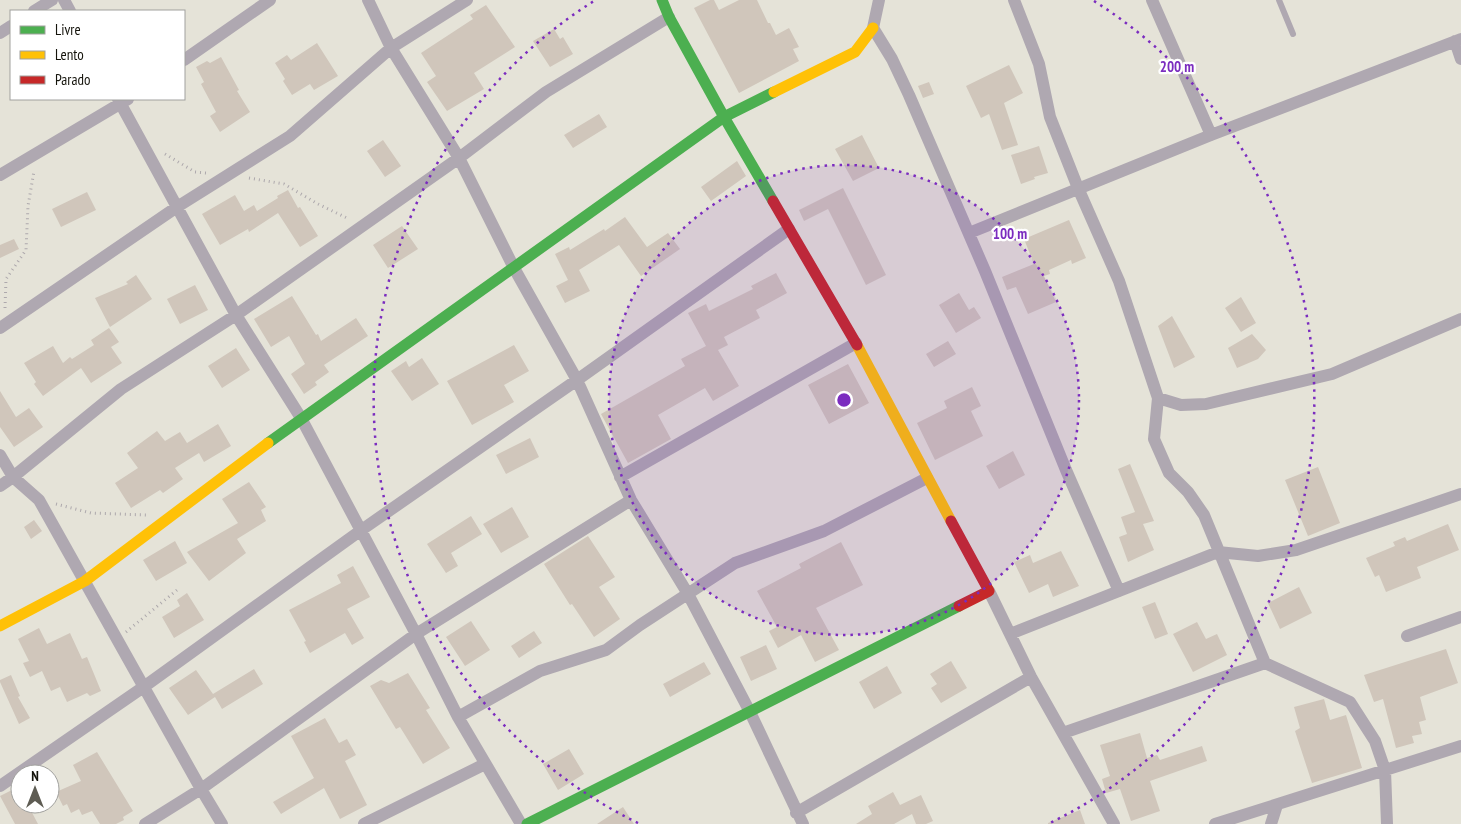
<svg xmlns="http://www.w3.org/2000/svg" width="1461" height="824" viewBox="0 0 1461 824" font-family="'PT Sans Narrow',sans-serif">
<rect width="100%" height="100%" fill="#e5e3d8"/>
<path fill="#d0c6bb" d="M710,0H714L719,10L739,0H757L768,23H770L776,35L789,28L799,47L793,49L799,61L739,93L694,8Z
M486,5L515,47L474,73L484,89L447,111L427,82L436,76L421,53L473,19L470,15Z
M554,29L560,39L563,37L573,54L550,67L533,41Z
M317,43L338,76L314,90L310,84L292,95L283,81L285,79L275,63L287,55L291,60Z
M221,57L239,90L237,91L250,112L220,132L210,116L216,112L201,84L204,82L196,67L207,61L210,63Z
M1009,65L1023,93L1004,103L1018,145L1002,150L989,114L981,118L966,86Z
M929,82L934,94L923,98L918,86Z
M599,114L607,127L573,148L564,135Z
M862,135L879,168L853,181L835,149Z
M383,140L401,166L385,177L367,151Z
M1039,146L1048,173L1034,177L1035,179L1021,184L1011,155Z
M737,161L746,176L711,201L701,187Z
M843,188L886,275L866,285L828,209L804,221L799,210Z
M288,190L298,208L300,207L318,236L300,247L278,213L249,232L248,229L220,245L202,214L235,195L244,211L254,205L257,211L278,198L277,196Z
M87,192L96,210L61,227L52,209Z
M625,217L647,247L668,233L680,249L641,276L619,245L579,270L590,291L565,303L556,286L568,280L555,254L569,247L570,250L604,229L605,231Z
M1069,220L1086,258L1072,264L1071,260L1049,270L1050,274L1044,276L1056,302L1028,314L1016,287L1007,290L1002,277L1034,264L1024,239Z
M402,226L418,249L388,268L373,245Z
M14,239L19,249L0,258V245Z
M776,273L787,293L756,310L760,318L724,337L728,345L718,350L739,386L713,401L705,388L658,415L671,439L628,463L601,414L685,366L681,359L706,346L688,313L706,304L709,311L753,289L751,286Z
M136,275L152,299L110,327L95,298L128,284L126,282Z
M195,285L208,310L180,324L167,299Z
M959,293L969,310L974,307L981,318L956,333L939,305Z
M292,296L316,335L318,334L321,341L356,318L368,336L324,365L329,372L315,382L317,385L304,394L291,374L305,364L289,336L271,347L254,319Z
M1241,297L1256,323L1241,332L1225,308Z
M1172,316L1195,357L1174,368L1158,326Z
M109,328L119,342L111,347L122,363L91,383L81,368L43,396L34,384L36,382L24,363L53,346L63,363L70,357L72,359L94,345L91,340Z
M1252,334L1266,350L1258,359L1237,368L1228,348Z
M948,341L956,354L934,367L926,354Z
M514,345L529,371L504,385L514,402L472,425L447,381Z
M236,348L250,370L222,388L208,366Z
M422,358L439,384L412,401L391,371L406,361L409,367Z
M848,364L869,403L829,424L808,385Z
M972,387L981,406L971,411L983,436L935,460L917,423L947,408L944,401Z
M0,391L16,417L29,408L43,427L14,447L0,427Z
M218,424L231,446L204,462L199,453L175,468L183,479L163,493L160,490L131,508L115,483L138,468L127,453L157,431L165,441L180,432L187,443Z
M530,438L539,457L506,474L496,455Z
M1013,451L1025,475L999,489L986,466Z
M1130,464L1154,521L1143,524L1154,550L1128,562L1119,537L1127,534L1121,517L1135,512L1118,469Z
M1318,467L1340,523L1308,536L1285,480Z
M249,482L266,507L261,510L266,521L237,539L246,553L209,581L187,552L238,523L222,499Z
M512,507L529,537L501,553L483,524Z
M471,516L482,534L451,553L458,566L446,573L427,544Z
M34,520L42,531L31,539L24,527Z
M1448,524L1459,550L1417,567L1421,578L1386,592L1379,575L1375,577L1366,558L1395,546L1393,542L1405,537L1407,541Z
M588,536L615,577L599,587L620,619L594,637L572,604L570,605L544,564Z
M175,541L187,563L156,581L143,560Z
M841,542L863,585L816,608L839,650L815,662L801,635L778,648L769,631L777,627L757,591L801,568L799,564Z
M1061,551L1079,586L1053,597L1048,584L1029,593L1014,562L1030,555L1033,563Z
M353,566L370,597L347,609L364,638L352,645L345,633L310,653L304,642L306,641L289,610L341,583L337,575Z
M1299,587L1312,613L1280,629L1268,603Z
M187,593L204,620L174,638L162,617L180,606L177,600Z
M1155,602L1168,634L1155,639L1142,607Z
M471,621L490,650L465,666L446,637Z
M1197,622L1206,639L1217,634L1227,655L1193,672L1173,634Z
M39,628L47,644L70,633L82,659L87,657L101,691L90,696L87,693L67,702L60,687L51,691L42,671L30,677L23,663L29,661L18,639Z
M534,631L542,643L519,658L511,646Z
M766,645L777,669L751,681L740,657Z
M1446,649L1458,683L1420,697L1426,720L1419,722L1422,734L1412,736L1414,743L1396,748L1383,699L1374,702L1364,675Z
M951,661L967,688L941,703L931,688L937,684L930,674Z
M704,662L711,674L670,697L663,684Z
M887,666L902,693L874,709L859,682Z
M254,669L263,684L222,709L215,697L188,715L169,688L196,670L213,694Z
M408,673L430,708L426,710L450,748L423,764L400,727L396,729L370,686L381,680L389,683Z
M11,675L20,696L18,697L30,718L19,724L0,682V680Z
M1324,699L1330,720L1346,715L1362,768L1312,783L1295,731L1300,728L1294,707Z
M325,718L339,743L347,739L356,755L345,761L367,805L340,819L324,788L281,814L273,802L314,778L291,736Z
M1140,733L1147,758L1157,755L1160,760L1202,746L1207,761L1150,781L1160,811L1131,821L1120,789L1106,793L1102,779L1110,776L1100,745Z
M569,749L584,774L558,790L543,764Z
M97,752L133,811L123,817L124,820L116,824H100L92,811L82,815L79,809L71,813L67,804L63,806L56,792L81,781L73,765Z
M20,786V809L28,805L38,824H15L0,796Z
M893,792L900,805L921,795L933,821L926,824H916L912,814L894,824H856L872,814L868,806Z
M623,807L634,824H597Z
M1080,810L1085,824H1048V823Z"/>
<g fill="none" stroke-linecap="round" stroke-linejoin="round">
<path stroke="#ada8ac" stroke-width="3" stroke-dasharray="1 4" stroke-linecap="butt" d="M165,154L195,172L206,173
M249,178L284,184L318,204L349,219
M5,308L6,279L26,250L28,206L34,171
M56,504L91,513L146,515
M126,632L177,590"/>
<path stroke="#afa8b1" stroke-width="6" d="M1279,0L1293,34"/>
<path stroke="#afa8b1" stroke-width="12" d="M64,0L70,11
M368,0L391,48L459,158L514,268L577,380L631,500L688,594L750,712L803,824
M879,0L873,28L892,59L909,95L985,271L1066,470L1119,591
M1014,0L1039,64L1050,117L1078,188L1119,281L1158,398L1154,439L1169,473L1188,492L1204,515L1265,663L1350,702L1375,741L1385,770L1387,824
M1152,0L1211,135
M34,11L52,0
M0,33L11,26
M1455,41L1461,59
M184,60L270,0
M118,99L236,315L301,418L416,634L458,717L521,824
M0,175L128,99
M969,233L1211,135L1461,39
M0,328L177,207L290,136L391,48L467,0
M1158,398L1181,405L1206,404L1332,374L1461,319
M0,455L13,477L39,500L201,789L222,824
M620,477L856,343
M0,486L13,477L121,389L236,315L459,158L546,92L669,17
M989,591L1031,677L1114,824
M1010,634L1218,552L1258,556L1296,550L1461,494
M1407,636L1461,617
M458,717L540,671L606,650L640,625L735,563L824,531L927,478
M1063,733L1265,663
M0,786L145,686L360,531L577,380L789,229
M796,813L1031,677
M145,824L201,789L416,634L631,500
M364,824L485,764
M1215,824L1461,746
M1271,824L1277,805"/>
<path stroke="#4caf50" stroke-width="11" d="M662,0L669,17L724,117L773,201
M268,443L724,117L774,92
M527,824L959,606"/>
<path stroke="#ffc107" stroke-width="11" d="M774,92L855,52L873,28
M857,345L951,521
M0,626L85,581L268,443"/>
<path stroke="#c62828" stroke-width="11" d="M773,201L857,345
M951,521L989,591L959,606"/>
</g>
<circle cx="844" cy="400" r="235" fill="#7b2cbf" fill-opacity=".12"/>
<g fill="none" stroke="#7b2cbf" stroke-width="2.5" stroke-dasharray="2.5 5">
<circle cx="844" cy="400" r="235"/>
<path d="M638 823A471 471 0 0 1 594 1M1094 1A471 471 0 0 1 1050 823"/>
</g>
<circle cx="844" cy="400" r="8" fill="#7b2cbf" stroke="#fff" stroke-width="2.5"/>
<g font-size="15" text-anchor="middle" font-weight="bold" fill="#7b2cbf" stroke="#fff" stroke-width="4.5" stroke-linejoin="round" paint-order="stroke">
<text x="1177" y="72">200 m</text>
<text x="1010" y="239">100 m</text>
</g>
<rect x="10" y="10" width="175" height="90" fill="#ffffff" stroke="#a1a19e"/>
<rect x="20" y="26" width="25" height="8" fill="#4caf50" stroke="#a1a19e"/>
<text x="55" y="35" font-size="15" fill="#15140c">Livre</text>
<rect x="20" y="51" width="25" height="8" fill="#ffc107" stroke="#a1a19e"/>
<text x="55" y="60" font-size="15" fill="#15140c">Lento</text>
<rect x="20" y="76" width="25" height="8" fill="#c62828" stroke="#a1a19e"/>
<text x="55" y="85" font-size="15" fill="#15140c">Parado</text>
<g transform="translate(35 789)"><circle r="24" fill="#ffffff" stroke="#a1a19e"/>
<path d="M0-4L9 19L0 12L-9 19Z" fill="#5e5c53"/>
<text y="-8" font-size="14" font-weight="bold" text-anchor="middle" fill="#15140c">N</text>
</g>
</svg>
